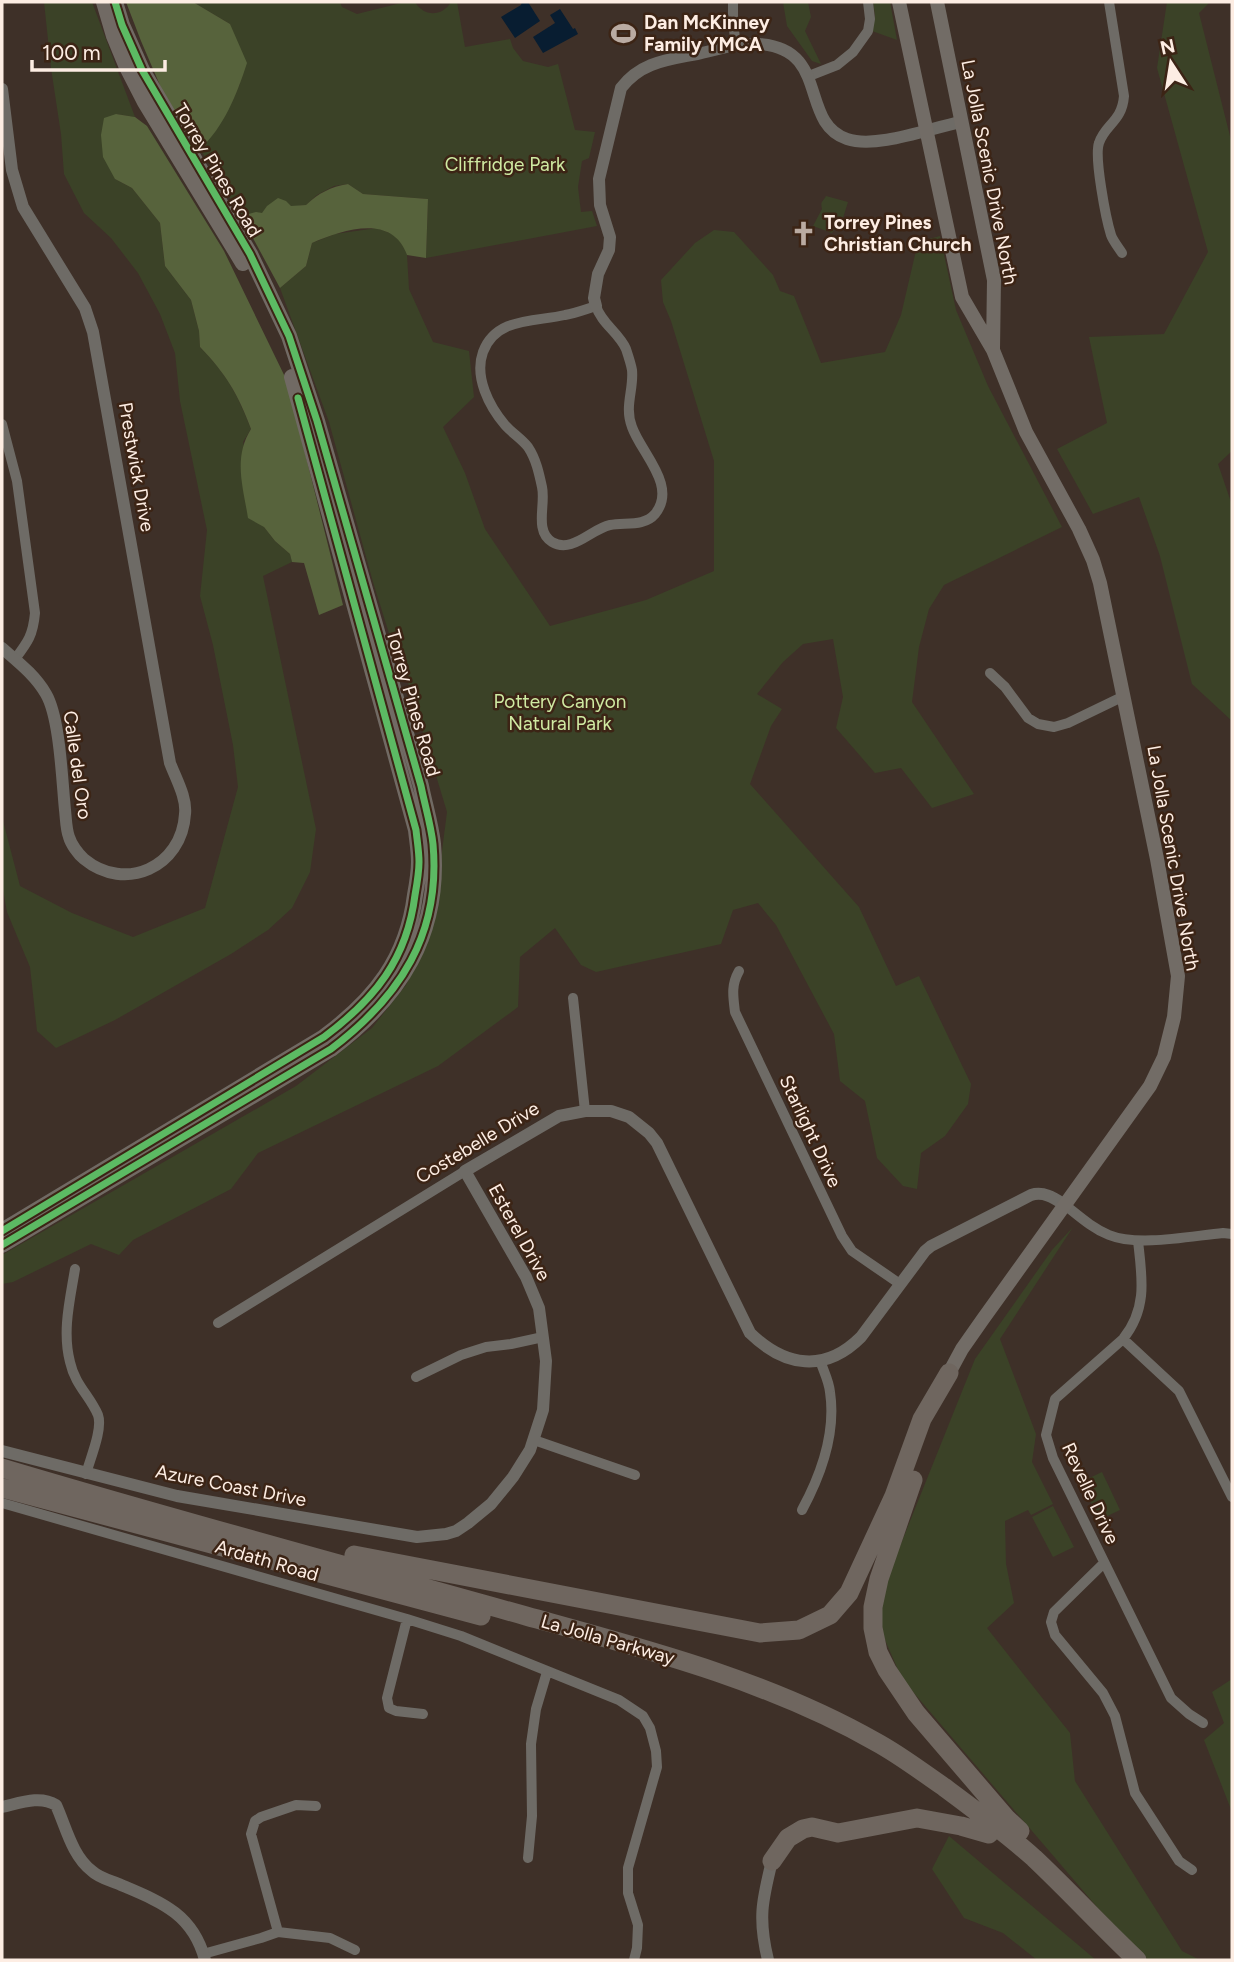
<svg xmlns="http://www.w3.org/2000/svg" width="1234" height="1962" viewBox="0 0 1234 1962" font-family="Figtree,sans-serif">
<rect width="100%" height="100%" fill="#3e3028"/>
<path fill="#3b4227" d="M44,2H92L135,117L116,114L115,179L132,188L160,223L165,266L191,300L199,331L200,347C227,375 237,393 251,429L243,442L264,527L275,541L290,554L292,562L263,576L316,829L310,872L292,908L268,930L231,954L115,1020L56,1048L37,1031L30,967L7,912L2,884V817L20,886L72,913L133,937L205,908L238,787L233,745L213,645L200,596L207,530L180,401L175,353L160,314L138,273L111,238L84,213L64,174L61,134L51,68Z
M193,2H340L342,7L357,14L405,2H415C424,17 442,17 451,2H457L465,47L510,39L513,48L523,61L548,67L558,64L575,130L595,132L589,158L582,161L578,187L581,212L592,211L597,226L426,258L428,199L363,194L348,184L334,186L317,195L306,205C292,206 279,211 265,213C256,214 250,214 241,216L200,149L218,127L240,84L230,24Z
M783,2H808L811,17L805,31L821,64L812,61L787,26Z
M873,2H890L897,40L872,31L875,15Z
M1167,2H1210L1199,13L1232,144V451L1218,464L1232,505V721L1192,684L1160,556L1139,497L1093,514L1057,449L1107,423L1089,337L1164,334L1208,252L1157,68Z
M826,196L848,202L843,218H841L832,233L813,226L822,209C820,201 823,202 826,196Z
M377,228L395,235L403,243L407,255L409,289L433,342L469,351L474,397L443,427L465,473L485,529L550,626L646,600L714,571V461L671,321L663,302L661,280L695,243L714,230L734,232L773,275L780,291L794,296L821,363L885,352L901,315L918,242L940,236L956,310L988,386L1062,527L944,585L929,609L919,647L912,702L974,794L932,808L901,768L875,773L836,728L843,697L833,639L803,644L783,662L757,694L782,709L771,726L750,784L859,907L896,986L919,976L971,1084L968,1104L945,1136L921,1153L917,1189L903,1186L877,1158L865,1101L840,1081L834,1034L776,925L758,903L733,910L721,944L596,972L581,965L555,928L520,957L518,1007L438,1066L258,1153L231,1189L133,1240L119,1255L91,1244L13,1282L2,1284V1255L296,1086L372,1028L406,985L432,929L447,812L404,669L397,659L373,582L329,422L280,288L306,266L312,243L335,234Z
M1073,1227L1000,1339L1036,1434L1032,1462L1053,1504L1031,1515L1028,1510L1005,1521L1006,1564L1014,1603L987,1628L1070,1733L1075,1781L1182,1951L1200,1960H1148L1097,1907L902,1679L882,1633L880,1596L975,1359L1052,1250Z
M1102,1472L1120,1510L1099,1520L1081,1482Z
M1053,1506L1074,1547L1053,1557L1032,1517Z
M1232,1679V1812L1204,1740L1224,1723L1212,1692Z
M949,1836L1096,1960H1037L1003,1933L964,1918L932,1869Z"/>
<path fill="#57633c" d="M126,2H193L230,24L247,63C237,94 224,127 200,149L165,97L141,41Z
M116,114L135,117L147,126L224,251L287,381L343,605L319,615L304,563L292,562L290,554L275,541L264,527L248,518C243,486 233,458 251,429C238,394 226,374 200,347L199,331L191,300L165,266L160,223L132,188L115,179L103,157L101,135L104,118Z
M348,184L363,194L428,199L426,258L407,255C392,213 343,230 312,243L306,266L280,288L241,216L256,212L262,213L267,206L278,198L286,201L291,206L306,205C319,193 330,187 348,184Z"/>
<path fill="#081d31" d="M522,2H528L540,21L515,38L501,17L521,5Z
M560,9L573,29L575,28L578,34L543,53L533,37L555,23L550,15Z"/>
<g fill="none" stroke-linecap="round" stroke-linejoin="round">
<path stroke="#6e6b66" stroke-width="10" d="M733,2V22L736,46
M1109,2L1124,96C1122,122 1105,124 1099,143C1094,157 1106,219 1111,235C1113,241 1119,248 1122,253
M809,76L837,65L853,52L868,31L870,19L868,2
M596,306C601,323 619,333 626,349C628,355 631,364 632,370C634,390 624,406 632,427C641,453 678,486 655,514C644,527 625,522 610,525C591,529 572,554 552,542C534,531 546,504 542,487C539,473 536,459 528,447C522,439 512,433 505,425C489,406 474,377 483,352C496,317 535,322 565,315C576,313 586,309 596,306Z
M2,424L17,481L35,613C33,635 28,642 15,659
M990,673L1005,687L1028,718L1038,724L1054,727L1068,723L1124,696
M739,971C731,985 733,996 735,1012L842,1236L852,1251L900,1284
M573,998L585,1111
M1065,1205C1079,1216 1092,1228 1109,1235C1138,1247 1191,1236 1223,1233L1232,1234
M1138,1241C1142,1277 1148,1308 1123,1339L1055,1399L1046,1435L1053,1458L1171,1698L1189,1714L1203,1723
M75,1269C70,1300 62,1331 70,1362C75,1385 90,1396 98,1415C103,1429 90,1459 86,1474
M218,1323L465,1171
M1123,1339L1179,1391L1232,1497
M416,1377L461,1355L486,1347L511,1344L543,1337
M534,1440L635,1475
M2,1503L407,1619L461,1636L619,1700L643,1716L650,1728L656,1751L657,1767L628,1868V1893L638,1925L637,1948L634,1960
M802,1510C821,1475 836,1432 830,1392C829,1381 823,1370 820,1360
M1104,1563L1054,1612L1051,1622L1055,1635L1103,1693L1115,1716L1135,1793L1179,1861L1192,1870
M407,1619L387,1698L389,1708L396,1711L423,1714
M528,1858L532,1816L531,1744L536,1709L547,1672
M278,1932L251,1834L255,1821L261,1817L296,1805L316,1806
M203,1954L261,1938L278,1932L330,1938L355,1950"/>
<path stroke="#6e6b66" stroke-width="12" d="M2,89L12,170L23,207L85,308L93,332L170,763C176,779 187,798 185,814C182,867 125,893 84,859C78,854 71,844 69,837C66,829 66,818 65,810C62,781 60,718 46,694C35,675 18,662 2,648
M596,306L594,298L598,274L609,250L610,237L600,205L599,179L621,88C641,62 667,60 697,54C717,50 739,42 760,44C830,49 799,123 847,139C877,149 930,128 961,122
M2,1451L177,1496L417,1537L446,1534L456,1531L468,1523L491,1504L513,1477L530,1450L543,1410L546,1361L539,1308L526,1277L465,1171L559,1116L585,1111H611L629,1117L649,1133L657,1143L750,1333C785,1367 825,1373 861,1337L925,1251L931,1246L1031,1195C1044,1191 1054,1198 1065,1205
M2,1807C20,1803 40,1795 56,1805C66,1827 72,1856 92,1871C99,1878 112,1881 121,1885C161,1902 193,1914 205,1960
M768,1960C758,1919 762,1901 772,1861"/>
<path stroke="#726c66" stroke-width="14" d="M899,2L962,297L993,350L1026,432L1079,529L1093,560L1100,583L1157,859L1178,976L1174,1017L1164,1057L1150,1086L983,1319L962,1349L949,1373
M937,2L994,280L993,349"/>
<path stroke="#716a64" stroke-width="16" d="M104,2L114,36L126,65L145,102L243,263
M2,1231L324,1037C375,999 407,959 415,895C417,884 419,873 419,862C419,851 417,840 416,830L292,377
M2,1245L331,1049C400,997 441,934 433,844C431,825 425,806 421,786L317,421L289,336L250,254L142,70L122,25L115,2"/>
<path stroke="#6f665f" stroke-width="19" d="M2,1468C176,1520 351,1567 526,1616C645,1649 767,1680 876,1742C900,1755 922,1772 944,1787C975,1810 1005,1832 1034,1858C1069,1891 1102,1927 1137,1960
M913,1480L879,1579L873,1607V1628L878,1652L887,1670L916,1713L1006,1818L1020,1831
M2,1488L481,1616
M354,1555L760,1633L799,1630L830,1615L849,1593L894,1496L922,1419L949,1373
M772,1861L788,1838L803,1829L812,1827L838,1833L917,1818L961,1826L989,1834"/>
<defs>
<path id="cycleway" d="M2,1231L324,1037C375,999 407,959 415,895C417,884 419,873 419,862C419,851 417,840 416,830L298,398
M2,1245L331,1049C400,997 441,934 433,844C431,825 425,806 421,786L317,421L289,336L250,254L142,70L122,25L115,2"/>
</defs>
<use href="#cycleway" stroke="#3c2415" stroke-width="11"/>
<use href="#cycleway" stroke="#5cba63" stroke-width="7"/>
</g>
<defs>
<symbol id="stadium-bare" viewBox="-9 -9 18 18"><path d="M0-5a6.5 5 0 1 0 0 10a6.5 5 0 1 0 0-10ZM-3.5-1.8h7v3.6h-7Z" fill="#baaba2" stroke="#3c2415" stroke-width="2.5" paint-order="stroke"/></symbol>
<symbol id="church-bare" viewBox="-9 -9 18 18"><path d="M-1.2-6h2.4v3.5h3.3v2.4h-3.3V6h-2.4V-.1h-3.3v-2.4h3.3Z" fill="#baaba2" stroke="#3c2415" stroke-width="2.5" paint-order="stroke"/></symbol>
</defs>
<g fill-rule="evenodd">
<use href="#stadium-bare" x="606" y="16" width="35" height="35"/>
<use href="#church-bare" x="786" y="216" width="35" height="35"/>
</g>
<g text-anchor="middle" stroke-width="5" stroke-linejoin="round" paint-order="stroke">
<g font-size="19" font-weight="bold" fill="#fdede3" stroke="#3c2415" text-anchor="start">
<text x="644" y="29">Dan McKinney<tspan x="644" dy="22">Family YMCA</tspan></text>
<text x="824" y="229">Torrey Pines<tspan x="824" dy="22">Christian Church</tspan></text>
</g>
<g font-size="19" fill="#cfeaa2" stroke="#3c2415">
<text x="505" y="171">Cliffridge Park</text>
<text x="560" y="708">Pottery Canyon<tspan x="560" dy="22">Natural Park</tspan></text>
</g>
<g font-size="19" fill="#fdede3" stroke="#3c2415">
<text transform="translate(218 170) rotate(59)" y="7">Torrey Pines Road</text>
<text transform="translate(990 172) rotate(79)" y="7">La Jolla Scenic Drive North</text>
<text transform="translate(137 467) rotate(80)" y="7">Prestwick Drive</text>
<text transform="translate(414 703) rotate(74)" y="7">Torrey Pines Road</text>
<text transform="translate(78 765) rotate(82)" y="7">Calle del Oro</text>
<text transform="translate(1174 858) rotate(80)" y="7">La Jolla Scenic Drive North</text>
<text transform="translate(811 1131) rotate(65)" y="7">Starlight Drive</text>
<text transform="translate(477 1142) rotate(-31)" y="7">Costebelle Drive</text>
<text transform="translate(520 1232) rotate(61)" y="7">Esterel Drive</text>
<text transform="translate(231 1485) rotate(11)" y="7">Azure Coast Drive</text>
<text transform="translate(1091 1493) rotate(65)" y="7">Revelle Drive</text>
<text transform="translate(267 1560) rotate(16)" y="7">Ardath Road</text>
<text transform="translate(608 1639) rotate(16)" y="7">La Jolla Parkway</text>
</g>
</g>
<rect width="1234" height="1962" fill="none" stroke="#fdede3" stroke-width="7"/>
<g transform="translate(1171 63) rotate(348)" stroke="#3c2415" stroke-width="5" paint-order="stroke">
<path d="M0-5L12 26L0 18L-12 26Z" fill="#fdede3"/>
<text y="-10" font-size="19" font-weight="bold" text-anchor="middle" fill="#fdede3">N</text>
</g>
<path d="M32 60v10h133v-10" fill="none" stroke="#fdede3" stroke-width="3.5"/>
<text x="42" y="60" font-size="21" fill="#fdede3" stroke="#3c2415" stroke-width="5" paint-order="stroke">100 m</text>
</svg>
